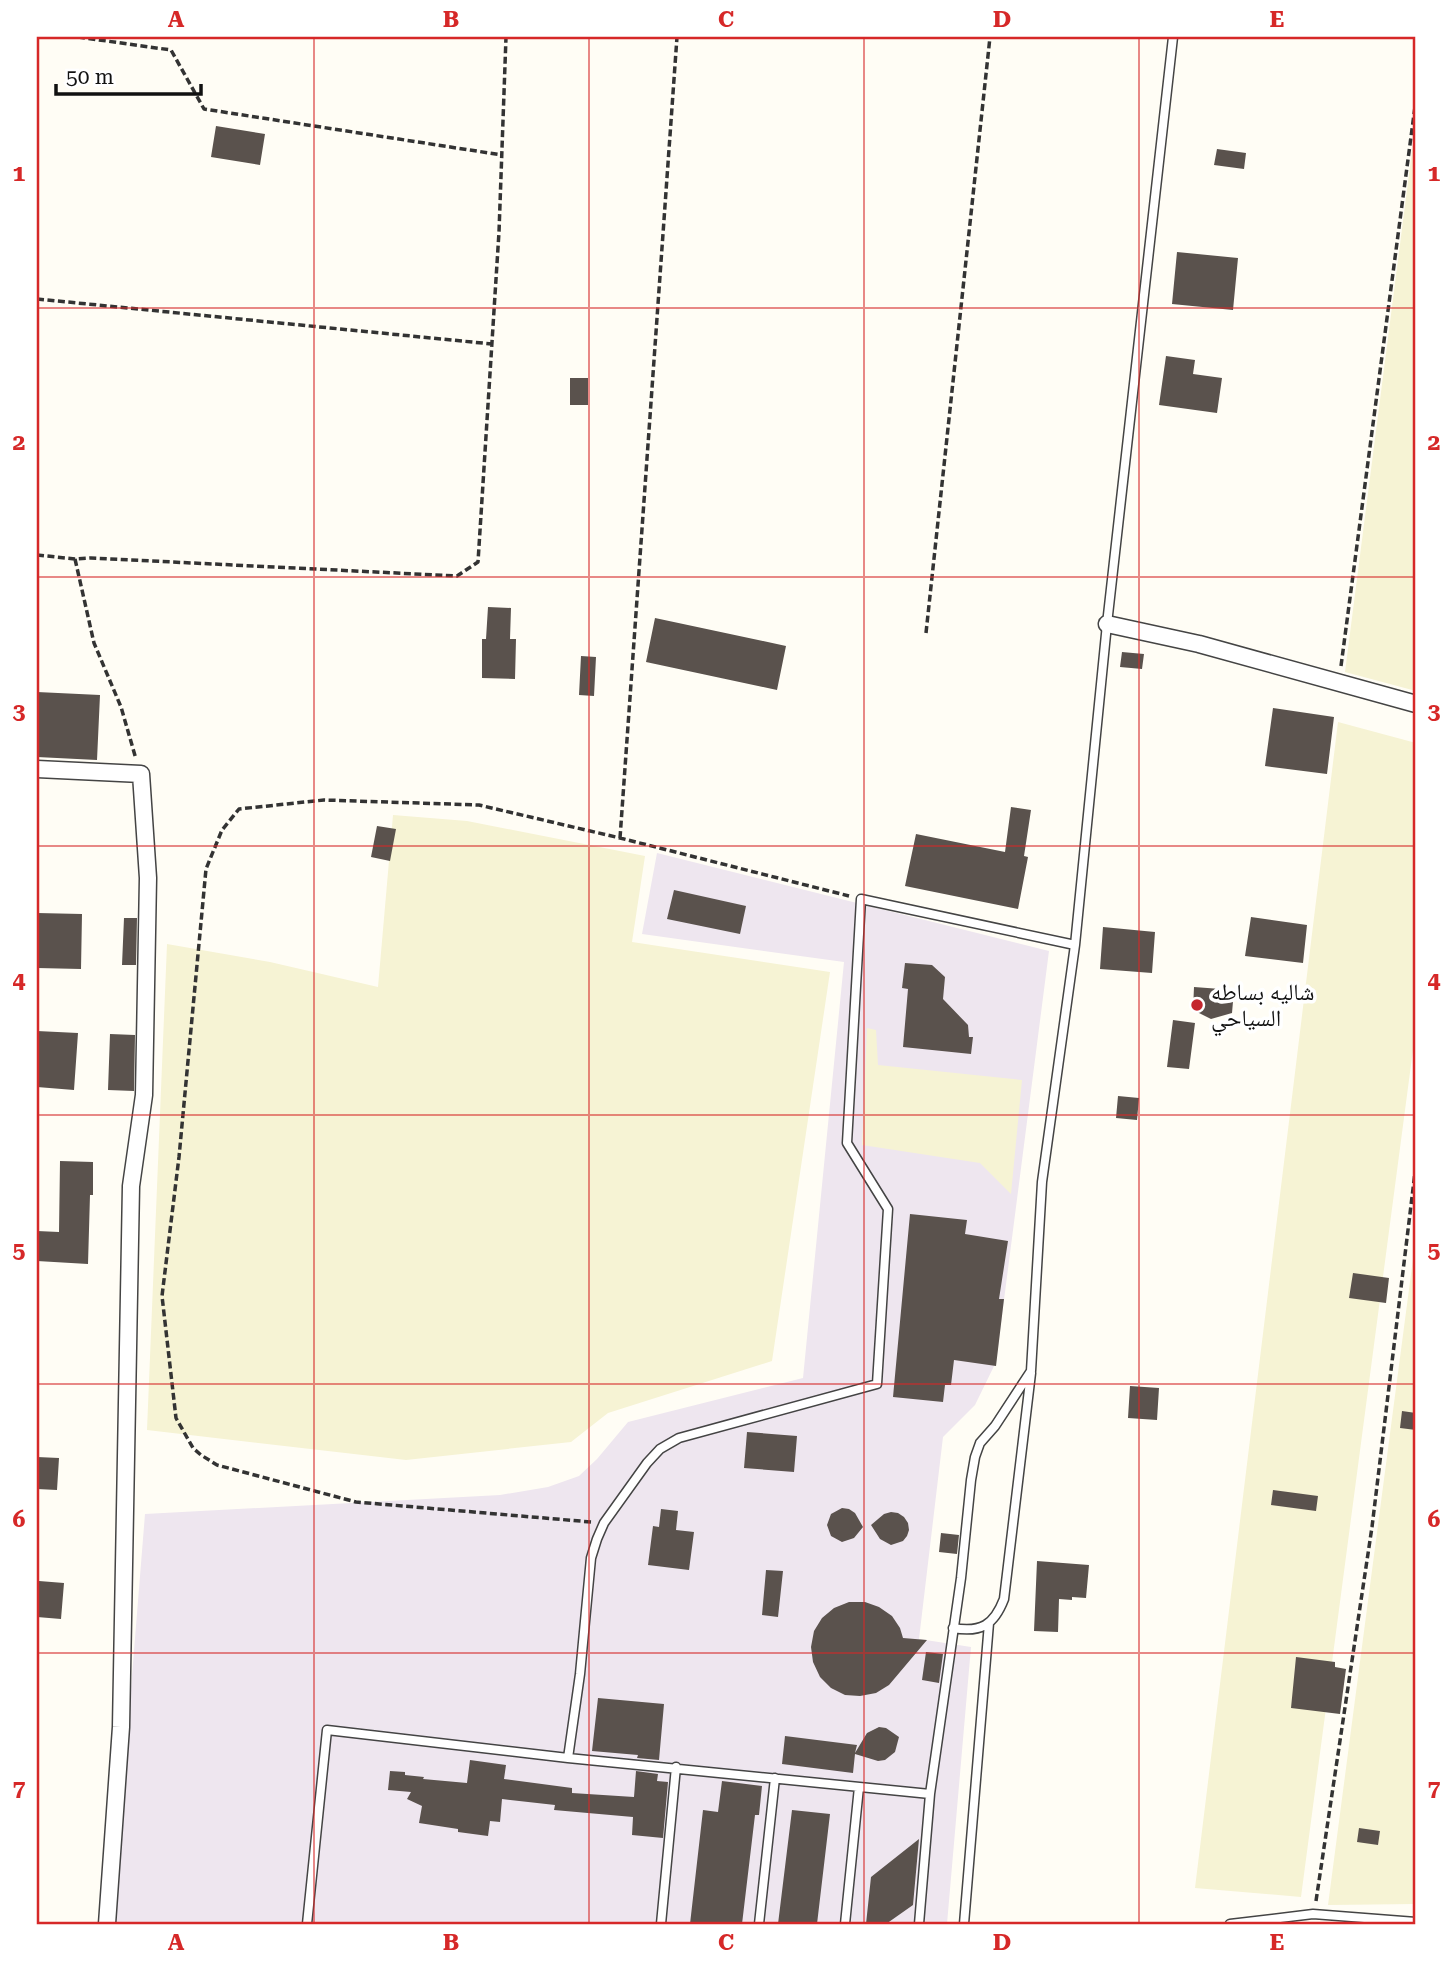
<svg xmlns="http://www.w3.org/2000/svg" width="1453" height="1961" viewBox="0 0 1453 1961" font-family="'Roboto Serif','Noto Naskh Arabic',serif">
<rect width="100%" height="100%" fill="#fffdf5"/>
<path fill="#eee6ef" d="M657,853L1049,951L996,1362L975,1405L943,1437L919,1639L971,1647L947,1924H112L145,1514L500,1495L548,1487L579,1476L597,1459L628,1422L803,1378L844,962L642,934Z"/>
<path fill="#f6f3d4" d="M1416,120V691L1345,672Z
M1338,722L1416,743V1027L1301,1897L1195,1888Z
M393,815L467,821L645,856L632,942L830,972L772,1361L608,1413L571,1442L406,1460L147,1430L167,944L270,962L378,987Z
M867,1028L876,1030L878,1065L1022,1080L1011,1194L980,1163L862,1145Z
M1416,1236V1904L1328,1905Z"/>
<path fill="#5a524d" d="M216,126L265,134L260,165L211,157Z
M1217,149L1246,153L1244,169L1214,165Z
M1177,252L1238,258L1233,310L1172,304Z
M1166,356L1195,360L1193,374L1222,378L1217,413L1159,405Z
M570,378H588V405H570Z
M488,607L511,608L510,639H516L515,679L482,678V639H486Z
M655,618L786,646L777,690L646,662Z
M1122,652L1144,654L1142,669L1120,667Z
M581,656L596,657L594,696L579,695Z
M37,692L100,695L97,760L37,757Z
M1273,708L1334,717L1327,774L1265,766Z
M1011,807L1031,810L1024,856L1028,857L1018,909L905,886L916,834L1005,852Z
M377,826L396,829L390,861L371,857Z
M674,890L746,906L740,934L667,919Z
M37,913L82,914L81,969L37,968Z
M1251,917L1307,925L1303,963L1245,956Z
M124,918H137L136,965H122Z
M1103,927L1155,932L1152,973L1100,969Z
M905,963L932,965L945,977L943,999L968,1025L969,1037H973L971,1054L903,1047L908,989L902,988Z
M1194,987L1234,990L1232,1013L1211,1019L1193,1010Z
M1173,1020L1195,1023L1189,1069L1167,1067Z
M37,1031L78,1033L74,1090L37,1087Z
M110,1034L135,1035L134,1091L108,1090Z
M1118,1096L1139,1098L1137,1120L1116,1118Z
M60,1161L93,1162V1195H90L88,1264L37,1261V1231L59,1232Z
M910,1214L967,1220L965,1234L1008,1241L999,1299H1004L996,1366L954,1360L951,1385H945L943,1402L893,1397Z
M1353,1273L1389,1278L1386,1303L1349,1298Z
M1130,1386L1159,1388L1157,1420L1128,1418Z
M1402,1411L1416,1413V1430L1400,1428Z
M747,1432L797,1436L794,1472L744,1468Z
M37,1457L59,1458L57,1490L37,1489Z
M1273,1490L1318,1496L1316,1511L1271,1505Z
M842,1508L849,1509L855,1513L863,1527L854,1538L842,1542L831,1536L827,1525L831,1514Z
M661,1509L678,1511L676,1530L694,1532L689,1570L648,1565L653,1526L659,1527Z
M891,1512L898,1513L904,1517L908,1523L909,1530L907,1536L903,1541L891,1545L880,1539L871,1525L884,1514Z
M941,1533L959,1535L957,1554L939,1552Z
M1037,1561L1089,1565L1086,1598L1072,1597V1600L1059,1599L1058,1632L1034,1631Z
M766,1570L783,1571L778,1617L762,1615Z
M39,1581L64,1583L61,1619L37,1617Z
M849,1602H865L879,1607L892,1616L900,1628L903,1638L927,1640L889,1685L876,1693L860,1696L845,1695L831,1688L820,1677L813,1662L811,1647L814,1631L822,1618L834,1608Z
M926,1652L943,1654L939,1683L922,1680Z
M1296,1657L1335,1662V1667L1346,1669L1340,1714L1291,1708Z
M598,1698L664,1704L659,1760L637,1758L638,1755L592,1751Z
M879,1727L886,1728L899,1737L895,1752L885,1760L878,1761L855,1754L853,1773L782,1764L785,1736L857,1745L855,1753L867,1733Z
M470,1760L506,1765L504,1779L572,1788V1793L634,1797L636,1771L658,1774L657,1781L668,1782L663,1838L632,1835L633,1817L554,1810L555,1805L502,1799L500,1822L490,1821L488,1836L458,1832V1829L419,1823L422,1806L407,1799L411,1792L388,1790L390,1771L405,1772V1775L424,1777L423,1779L467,1783Z
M722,1781L762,1786L759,1815H755L742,1924H690L703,1810L718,1812Z
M792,1810L830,1814L817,1924H778Z
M1359,1828L1380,1831L1378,1845L1357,1842Z
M919,1839L913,1905L886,1924H866L871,1877Z"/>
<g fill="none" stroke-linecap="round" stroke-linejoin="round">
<defs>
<path id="service" d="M953,1628C981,1633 994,1625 1004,1599L1031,1373
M568,1758L580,1674L591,1558L597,1539L604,1523L647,1463L660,1449L679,1438L877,1384L888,1209L847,1143L861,899L1075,945
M930,1794L961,1578L971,1480L975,1457L980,1443L995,1426L1031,1371L1042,1182L1075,945L1107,624L1173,37
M307,1924L327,1730L568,1758L930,1794L919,1924
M661,1924L676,1767
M759,1924L775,1778
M845,1924L859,1787
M964,1924L989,1623
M1230,1924L1313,1914L1416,1922"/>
<path id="minor" d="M1107,624L1199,644L1416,704
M37,769L141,774L148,878L144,1095L131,1186L121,1727L107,1924"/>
</defs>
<use href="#service" stroke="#444" stroke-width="11"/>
<use href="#minor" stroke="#444" stroke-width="19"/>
<path stroke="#333" stroke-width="3.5" stroke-dasharray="7 3.5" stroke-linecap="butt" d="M78,37L171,50L204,109L502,155
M37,299L492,344
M37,555L75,559L91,558L457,576L478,562L499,232L506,37
M75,559L94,643L121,707L136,759
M926,633L990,37
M1341,666L1416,99
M620,838L677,37
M591,1522L356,1502L217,1465L201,1455L193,1448L176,1418L162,1296L179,1157L206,869L222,830L239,809L324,800L479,805L620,838L849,896
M1316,1901L1372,1527L1416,1164"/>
<use href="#service" stroke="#fff" stroke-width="8"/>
<use href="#minor" stroke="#fff" stroke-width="16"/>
</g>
<path fill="none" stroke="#d62828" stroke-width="2" stroke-opacity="0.55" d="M314,37V1924M589,37V1924M864,37V1924M1139,37V1924M37,308H1416M37,577H1416M37,846H1416M37,1115H1416M37,1384H1416M37,1653H1416"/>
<circle fill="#c4262e" stroke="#fff" stroke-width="2.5" cx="1197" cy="1005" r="7"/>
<g text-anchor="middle" stroke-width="7" stroke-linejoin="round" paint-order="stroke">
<g font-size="23" fill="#111" stroke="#fff" text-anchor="start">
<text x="1211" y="1000">شاليه بساطه<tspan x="1211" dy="26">السياحي</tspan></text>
</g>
</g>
<rect width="1453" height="1961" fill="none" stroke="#ffffff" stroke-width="77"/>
<path d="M56 84v10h145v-10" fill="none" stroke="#111111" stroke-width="3.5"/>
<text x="66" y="84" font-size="21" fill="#111111" stroke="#ffffff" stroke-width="5" paint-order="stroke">50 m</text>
<rect x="38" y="38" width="1376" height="1885" fill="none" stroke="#d62828" stroke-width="2.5"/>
<g font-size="23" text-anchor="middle" font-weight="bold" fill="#d62828">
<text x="176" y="27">A</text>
<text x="451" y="27">B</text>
<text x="726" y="27">C</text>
<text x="1002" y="27">D</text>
<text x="1277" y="27">E</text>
<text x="19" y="181">1</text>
<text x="1434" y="181">1</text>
<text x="19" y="450">2</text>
<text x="1434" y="450">2</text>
<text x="19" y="719">3</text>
<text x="1434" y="719">3</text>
<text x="19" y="988">4</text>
<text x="1434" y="988">4</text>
<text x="19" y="1258">5</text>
<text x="1434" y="1258">5</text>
<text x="19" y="1527">6</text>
<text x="1434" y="1527">6</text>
<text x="19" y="1796">7</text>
<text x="1434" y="1796">7</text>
<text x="176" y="1950">A</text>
<text x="451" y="1950">B</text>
<text x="726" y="1950">C</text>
<text x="1002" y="1950">D</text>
<text x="1277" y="1950">E</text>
</g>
</svg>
